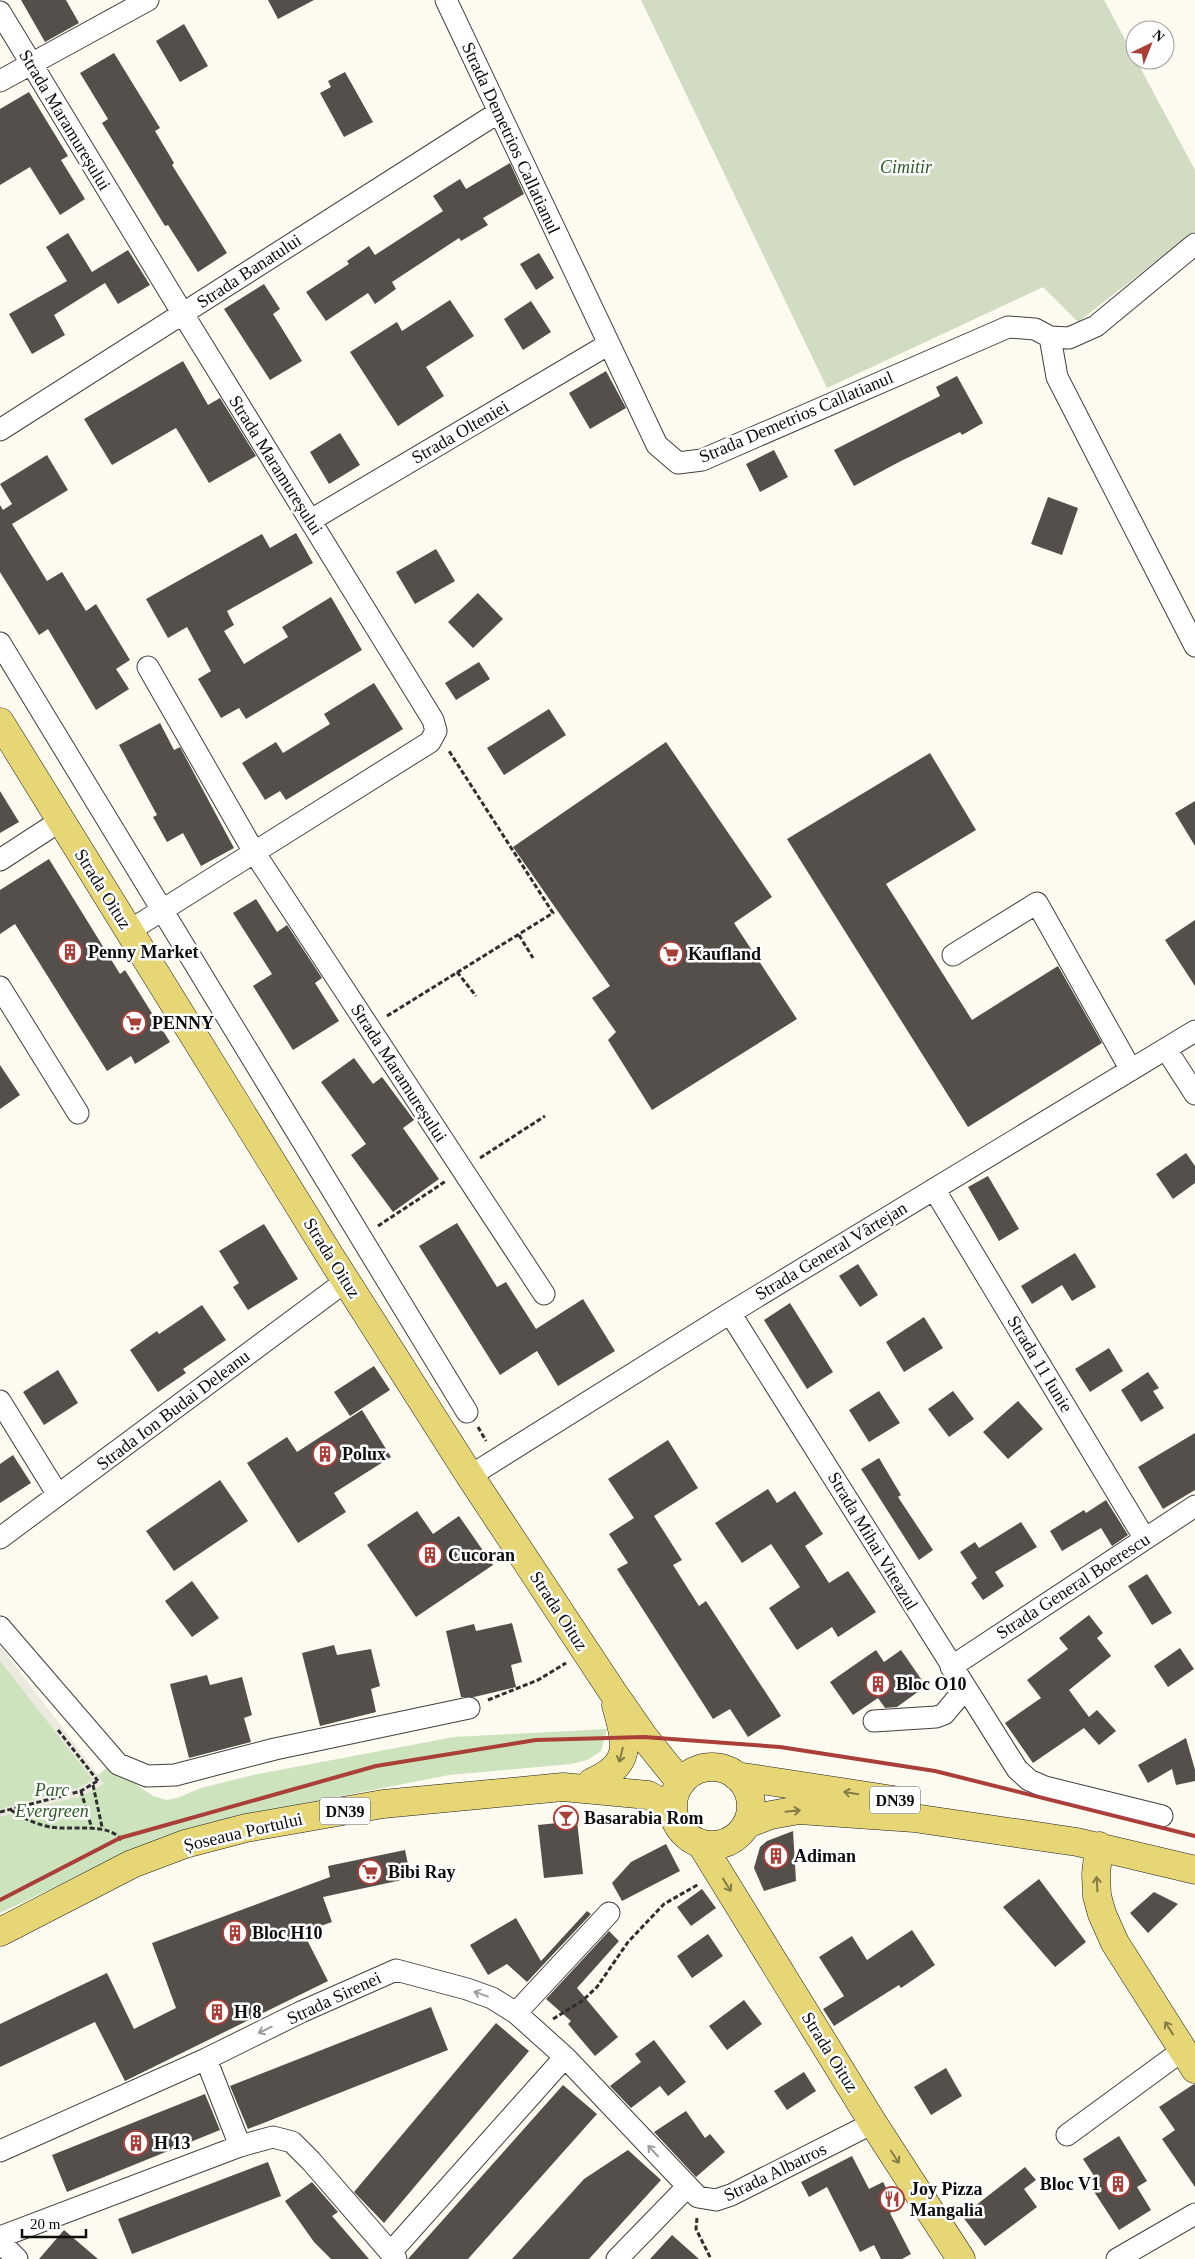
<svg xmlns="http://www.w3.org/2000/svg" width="1195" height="2259" viewBox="0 0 1195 2259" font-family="'Times New Roman',serif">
<rect width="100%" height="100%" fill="#fdfbef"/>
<path fill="#cde3bd" d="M0,1646L98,1775L109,1766L153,1796L166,1800L177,1798L201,1788L253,1775L454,1737L607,1729L601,1751L587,1760L571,1764L449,1775L291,1806L112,1860L0,1913Z"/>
<path fill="#d1dcc3" d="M641,0H1104L1195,170V231L1078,322L1043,287L827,388Z"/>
<path fill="#eceadf" d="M0,1646L98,1775L104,1784L82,1796L0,1817V1809L77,1788L93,1780L0,1661Z"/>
<path fill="#544f4b" d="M21,0H66L79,23L45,42Z
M268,0H314L278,19Z
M184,24L208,66L180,82L156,41Z
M114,53L160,128L155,131L174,163L172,165L227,253L198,272L168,225L165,226L102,123L108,119L80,73Z
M345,72L373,122L344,137L320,93L331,87L328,81Z
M29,92L68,156L61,160L85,199L60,215L30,167L0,185V109Z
M510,163L524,194L483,218L488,225L461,241L459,238L392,282L396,289L375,304L368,293L326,321L306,292L349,264L347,261L369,246L375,255L443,211L433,196L460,179L466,189Z
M68,233L92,272L128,250L150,285L118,304L105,283L54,315L65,335L32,354L9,314L67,281L46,247Z
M539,253L554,278L536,290L520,264Z
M264,284L280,309L273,314L302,361L270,380L224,309Z
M450,300L474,336L426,367L444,396L398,426L350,352L397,322L402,331Z
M531,301L551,332L523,350L504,319Z
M183,361L208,405L220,398L256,456L209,483L176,428L112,465L84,419Z
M606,371L626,408L590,429L569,393Z
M957,376L983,423L962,435L960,432L899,462L854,486L834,450L940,396L936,387Z
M340,433L360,465L329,484L310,452Z
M774,450L788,477L760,492L746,464Z
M47,455L68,490L12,524L47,581L62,572L86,611L96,604L130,660L116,669L129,689L96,710L48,629L39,635L0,572V505L3,510L12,504L0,484Z
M1048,497L1078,508L1062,555L1031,544Z
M296,533L313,563L227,611L234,625L224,631L244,664L288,637L282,627L331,597L362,650L246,719L239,708L221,718L198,679L211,671L187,627L168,638L146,599L262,534L270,548Z
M436,549L455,581L415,604L396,572Z
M478,593L503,619L473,648L448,622Z
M479,662L490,679L456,700L445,683Z
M374,683L403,729L286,800L280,791L265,800L242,763L276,742L283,753L330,724L324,714Z
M549,709L566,735L504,775L487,748Z
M160,723L174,750L180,747L234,848L201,866L183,833L167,842L153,817L157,815L119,745Z
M666,742L772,897L734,923L797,1019L652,1110L608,1040L616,1032L592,998L610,986L513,847Z
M930,753L976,830L886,884L972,1020L1058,966L1102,1043L968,1127L787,839Z
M0,791L19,822L0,833Z
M1195,801V846L1175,813Z
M49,859L120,974L125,970L170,1042L135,1064L131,1056L107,1071L15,924L0,934V890Z
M256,899L277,932L287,925L322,978L315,983L339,1021L293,1050L253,986L272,974L233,913Z
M1195,920V986L1165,940Z
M354,1058L373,1084L382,1077L414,1120L403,1128L439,1179L393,1212L351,1155L366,1144L321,1082Z
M0,1065L20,1095L0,1109Z
M1186,1153L1195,1166V1183L1173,1199L1156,1174Z
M988,1176L1019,1229L999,1241L968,1187Z
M457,1223L497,1287L506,1282L536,1329L583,1299L615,1351L558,1386L537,1351L500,1375L419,1246Z
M264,1224L298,1279L248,1310L233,1287L239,1283L219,1251Z
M1075,1253L1096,1287L1072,1301L1062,1285L1032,1304L1021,1286Z
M858,1264L878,1295L860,1307L839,1276Z
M790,1303L833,1372L807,1389L764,1320Z
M202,1305L226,1340L183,1369L186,1373L158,1392L130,1350L157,1331L159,1334Z
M924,1317L943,1348L904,1372L886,1342Z
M1109,1348L1123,1371L1090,1392L1075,1369Z
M374,1366L390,1390L350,1416L334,1392Z
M58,1370L78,1403L44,1425L23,1392Z
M1148,1372L1159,1388L1153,1391L1164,1408L1141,1422L1121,1390Z
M879,1391L900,1423L869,1442L849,1410Z
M953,1391L974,1419L949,1437L928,1409Z
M1018,1401L1043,1429L1008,1459L983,1432Z
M362,1410L391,1457L334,1493L346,1512L298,1543L247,1463L287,1437L297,1452Z
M1195,1433V1490L1163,1509L1138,1467Z
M668,1440L698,1488L654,1516L682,1560L673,1565L699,1606L706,1601L781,1716L748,1737L730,1709L713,1719L617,1569L628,1563L609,1534L634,1518L608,1479Z
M13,1455L31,1483L0,1503V1464Z
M879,1458L901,1495L898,1497L933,1550L919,1560L861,1469Z
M220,1480L248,1521L174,1571L146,1531Z
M768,1489L777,1503L795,1491L823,1534L805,1546L829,1583L848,1571L876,1612L838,1637L832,1627L797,1650L769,1608L800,1587L771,1544L742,1563L715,1523Z
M1106,1500L1128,1535L1112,1546L1101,1528L1062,1551L1050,1531L1084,1510L1086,1513Z
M417,1511L433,1534L459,1516L493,1565L416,1617L367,1545Z
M1021,1522L1037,1547L995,1572L1004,1586L983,1600L971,1583L977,1578L960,1552L975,1542L979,1548Z
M1147,1574L1172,1613L1152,1625L1128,1586Z
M192,1581L219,1618L192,1637L165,1601Z
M1089,1615L1103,1633L1097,1638L1111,1656L1069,1690L1089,1717L1097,1710L1116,1731L1099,1745L1084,1728L1033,1763L1005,1723L1041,1698L1027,1680L1068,1649L1059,1638Z
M512,1623L522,1662L511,1665L516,1687L474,1697H461L446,1631L474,1624L476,1631Z
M334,1645L337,1655L371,1649L380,1686L371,1689L376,1712L320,1726L302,1653Z
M1180,1648L1194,1669L1168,1687L1154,1666Z
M876,1650L884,1662L901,1650L926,1686L897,1707L885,1708L878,1698L853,1715L830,1682Z
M207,1675L210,1685L242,1677L252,1715L244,1718L251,1742L189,1758L170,1684Z
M1186,1738L1195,1770V1781L1176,1785L1172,1769L1148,1783L1138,1765Z
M577,1821L583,1874L544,1878L538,1825Z
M793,1831L796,1881L764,1891L754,1868L760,1847L767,1841Z
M666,1844L680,1871L622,1901L612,1883L631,1862Z
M405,1850L411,1878L323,1897L332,1922L303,1932L328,1981L125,2081L95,2022L0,2067V2024L107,1973L134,2029L176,2008L152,1943L330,1877L328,1866Z
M1039,1879L1086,1942L1055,1967L1003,1907Z
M702,1889L716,1908L691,1926L677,1907Z
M1154,1892L1178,1904L1148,1933L1130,1913Z
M587,1911L591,1914L527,1982L507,1964L488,1975L470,1945L516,1918L541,1961Z
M912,1930L935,1965L901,1988L899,1985L834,2026L823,2009L844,1996L819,1957L852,1936L867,1960Z
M609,1931L619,1941L577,1988L618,2037L595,2056L568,2024L571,2021L546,1999Z
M708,1934L723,1956L692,1978L677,1956Z
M744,2000L762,2024L727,2050L709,2026Z
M431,2007L448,2050L248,2129L230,2086Z
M496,2023L529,2051L384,2223L354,2192Z
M654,2040L686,2082L668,2096L660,2086L631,2108L610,2086L641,2062L635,2054Z
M946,2068L962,2096L931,2115L914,2087Z
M804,2072L816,2091L787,2110L774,2091Z
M1194,2084L1195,2085V2187L1162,2139L1175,2130L1159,2107Z
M563,2085L597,2114L468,2259H408Z
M205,2094L220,2130L67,2192L52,2155Z
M686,2111L705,2138L710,2134L725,2152L696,2177L654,2132Z
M1119,2136L1147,2181L1137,2187L1151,2210L1119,2230L1091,2187L1098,2182L1083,2159Z
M628,2150L661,2180L589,2259H512L584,2179Z
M852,2156L869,2189L883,2182L897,2209L890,2213L911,2254L902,2259H881L874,2245L860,2252L827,2187L809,2197L801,2182Z
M268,2162L281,2196L132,2254L118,2219Z
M1025,2167L1036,2180L1024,2189L1037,2207L985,2246L962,2216Z
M312,2182L338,2212L332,2216L369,2259H331L314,2242L285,2201Z
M64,2230L98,2259H39Z
M672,2235L699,2259H650Z"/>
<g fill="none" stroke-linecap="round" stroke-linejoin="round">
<defs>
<path id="minor" d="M446,0L657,445L678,463L702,460L1008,327L1035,329L1050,337L1069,338L1096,326L1195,244
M0,12L183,314L433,720L436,731L430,742L129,931
M0,81L148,0
M1050,337L1057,377L1195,646
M0,430L499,112
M311,520L609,344
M0,643L467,1412
M148,667L254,852L544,1294
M0,860L60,821
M953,955L1037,903L1131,1070
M0,987L78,1113
M1166,1049L1195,1094
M934,1189L1145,1539
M730,1313L1017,1769L1029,1780L1045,1787L1162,1816
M0,1401L58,1495
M470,1476L730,1313L1195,1031
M0,1538L346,1281
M0,1627L118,1764L147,1776L175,1775L275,1749L469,1708
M951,1667L1195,1506
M874,1721L936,1717L944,1714L965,1689
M516,2013L609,1913
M206,2059L240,2146
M1067,2135L1183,2050
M0,2151L206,2059L301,2012L396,1970L467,1989L492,1998L516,2013L565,2057L698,2197L716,2200L731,2195L873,2123
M0,2237L240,2146L273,2137L292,2142L311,2161L396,2259
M0,2242L17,2259
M391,2252L565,2057
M617,2259L687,2187
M1117,2259L1195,2214"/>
<path id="major" d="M0,722L330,1256L470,1476L612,1691L644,1737L681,1783
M673 1806a39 39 0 1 1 78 0a39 39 0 1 1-78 0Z
M736,1776L900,1801
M592,1782C634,1764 626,1742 616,1705
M747,1824L771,1815L799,1810L914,1818L1077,1842L1195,1870
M701,1844L873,2123L961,2259
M1099,1846L1096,1874L1097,1896L1102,1914L1115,1943L1195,2069
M0,1932L132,1864L185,1844L246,1828L383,1804L563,1787L648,1795L673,1808"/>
</defs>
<use href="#minor" stroke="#404040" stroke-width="23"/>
<use href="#major" stroke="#1e1e1e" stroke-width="29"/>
<path stroke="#2f2f2f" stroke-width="3" stroke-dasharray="5 2.5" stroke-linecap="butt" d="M519,935L533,958
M457,972L476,996
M387,1016L553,913L449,751
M480,1158L545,1116
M378,1226L446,1181
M478,1427L486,1441
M488,1700L538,1680L566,1663
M58,1730L98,1781
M93,1785L102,1827
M81,1791L92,1829
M11,1810C23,1818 35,1824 50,1827C71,1831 112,1821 122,1842
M0,1812L81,1791L99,1780
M553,2019L582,2001L597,1987L628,1942L664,1904L699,1884
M697,2218L696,2229L711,2259"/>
<use href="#minor" stroke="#fff" stroke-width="21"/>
<use href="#major" stroke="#e6d676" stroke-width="28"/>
<path stroke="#aa3e38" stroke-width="4" d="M0,1900L120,1838L376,1766L536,1740L644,1737L780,1747L935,1771L1195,1836"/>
</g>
<defs><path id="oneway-shaft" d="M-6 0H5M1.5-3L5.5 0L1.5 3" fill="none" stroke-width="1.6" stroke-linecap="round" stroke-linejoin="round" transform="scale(1.25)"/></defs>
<g stroke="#847c47">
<use href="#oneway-shaft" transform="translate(621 1755) rotate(104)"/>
<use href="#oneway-shaft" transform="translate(851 1793) rotate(-171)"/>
<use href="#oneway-shaft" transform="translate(793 1811) rotate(-6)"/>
<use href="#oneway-shaft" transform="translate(1097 1884) rotate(-93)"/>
<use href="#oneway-shaft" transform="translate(727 1885) rotate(58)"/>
<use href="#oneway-shaft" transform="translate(1169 2028) rotate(-122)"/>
<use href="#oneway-shaft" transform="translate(895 2157) rotate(57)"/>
</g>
<g stroke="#9e9e9e">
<use href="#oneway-shaft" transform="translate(481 1994) rotate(-160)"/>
<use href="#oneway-shaft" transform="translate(265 2030) rotate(154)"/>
<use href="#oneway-shaft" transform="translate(653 2151) rotate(-133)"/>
</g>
<defs>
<symbol id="building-ring" viewBox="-11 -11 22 22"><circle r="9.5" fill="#fff" stroke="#aa3e38" stroke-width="1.5"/><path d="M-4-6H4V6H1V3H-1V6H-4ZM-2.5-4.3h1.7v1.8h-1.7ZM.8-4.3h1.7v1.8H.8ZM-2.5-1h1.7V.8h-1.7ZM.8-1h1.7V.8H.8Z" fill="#aa3e38"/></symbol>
<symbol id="supermarket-ring" viewBox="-11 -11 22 22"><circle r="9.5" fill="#fff" stroke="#aa3e38" stroke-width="1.5"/><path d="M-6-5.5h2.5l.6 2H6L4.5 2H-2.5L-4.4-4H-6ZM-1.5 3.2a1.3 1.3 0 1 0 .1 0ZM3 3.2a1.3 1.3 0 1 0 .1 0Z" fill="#aa3e38"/></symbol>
<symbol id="bar-ring" viewBox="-11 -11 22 22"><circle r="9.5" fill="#fff" stroke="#aa3e38" stroke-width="1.5"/><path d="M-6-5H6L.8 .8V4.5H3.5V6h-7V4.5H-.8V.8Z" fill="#aa3e38"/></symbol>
<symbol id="restaurant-ring" viewBox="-11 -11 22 22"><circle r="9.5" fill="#fff" stroke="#aa3e38" stroke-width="1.5"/><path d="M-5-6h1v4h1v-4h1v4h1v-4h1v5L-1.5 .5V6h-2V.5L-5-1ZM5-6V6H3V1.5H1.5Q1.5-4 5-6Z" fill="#aa3e38"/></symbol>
</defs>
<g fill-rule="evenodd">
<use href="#building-ring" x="56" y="938" width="28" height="28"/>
<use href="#supermarket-ring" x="657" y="940" width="28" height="28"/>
<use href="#supermarket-ring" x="120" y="1009" width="28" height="28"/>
<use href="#building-ring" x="311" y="1440" width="28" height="28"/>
<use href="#building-ring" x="416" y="1541" width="28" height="28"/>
<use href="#building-ring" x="864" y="1670" width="28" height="28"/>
<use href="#bar-ring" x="552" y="1804" width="28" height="28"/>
<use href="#building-ring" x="762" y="1842" width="28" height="28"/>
<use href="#supermarket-ring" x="356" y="1858" width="28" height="28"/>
<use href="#building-ring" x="221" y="1919" width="28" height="28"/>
<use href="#building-ring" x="203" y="1998" width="28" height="28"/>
<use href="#building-ring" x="122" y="2129" width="28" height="28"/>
<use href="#building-ring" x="1104" y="2170" width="28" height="28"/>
<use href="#restaurant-ring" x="878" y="2185" width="28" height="28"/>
</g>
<g text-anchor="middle" stroke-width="5" stroke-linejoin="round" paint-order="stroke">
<g fill="#fff" stroke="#565656" stroke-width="1">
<rect x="870" y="1786.5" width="50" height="27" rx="4"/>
<rect x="320" y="1797.5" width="50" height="27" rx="4"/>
</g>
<g font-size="16" font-weight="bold" fill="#0d0d0d">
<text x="895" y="1806">DN39</text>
<text x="345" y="1817">DN39</text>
</g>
<g font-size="18" fill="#0d0d0d" stroke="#fff">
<text transform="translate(65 120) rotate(59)" y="6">Strada Maramureșului</text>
<text transform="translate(511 138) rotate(65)" y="6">Strada Demetrios Callatianul</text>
<text transform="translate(249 271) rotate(-33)" y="6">Strada Banatului</text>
<text transform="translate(796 417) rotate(-23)" y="6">Strada Demetrios Callatianul</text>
<text transform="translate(460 432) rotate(-30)" y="6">Strada Olteniei</text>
<text transform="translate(276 465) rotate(58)" y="6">Strada Maramureșului</text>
<text transform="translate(103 889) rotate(58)" y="6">Strada Oituz</text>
<text transform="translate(399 1073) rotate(57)" y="6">Strada Maramureșului</text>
<text transform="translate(831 1251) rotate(-31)" y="6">Strada General Vârtejan</text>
<text transform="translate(332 1258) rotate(58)" y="6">Strada Oituz</text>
<text transform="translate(1040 1364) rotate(59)" y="6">Strada 11 Iunie</text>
<text transform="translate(173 1410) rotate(-37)" y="6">Strada Ion Budai Deleanu</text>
<text transform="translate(873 1541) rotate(59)" y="6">Strada Mihai Viteazul</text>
<text transform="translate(1073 1586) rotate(-33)" y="6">Strada General Boerescu</text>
<text transform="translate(559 1611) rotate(57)" y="6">Strada Oituz</text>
<text transform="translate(243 1832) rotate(-13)" y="6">Șoseaua Portului</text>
<text transform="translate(334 1998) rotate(-25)" y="6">Strada Sirenei</text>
<text transform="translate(830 2052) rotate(58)" y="6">Strada Oituz</text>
<text transform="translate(775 2172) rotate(-26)" y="6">Strada Albatros</text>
</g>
<g font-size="18" font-style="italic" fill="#2c5c26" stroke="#fff">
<text x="906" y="173">Cimitir</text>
<text x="52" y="1796">Parc<tspan x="52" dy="21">Evergreen</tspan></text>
</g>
<g font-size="18" font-weight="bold" fill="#0d0d0d" stroke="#fff" text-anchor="start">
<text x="88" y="958">Penny Market</text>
<text x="688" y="960">Kaufland</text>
<text x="152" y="1029">PENNY</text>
<text x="342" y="1460">Polux</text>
<text x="448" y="1561">Cucoran</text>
<text x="896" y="1690">Bloc O10</text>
<text x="584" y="1824">Basarabia Rom</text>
<text x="794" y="1862">Adiman</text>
<text x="388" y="1878">Bibi Ray</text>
<text x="252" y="1939">Bloc H10</text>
<text x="234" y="2018">H 8</text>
<text x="154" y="2149">H 13</text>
<text x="1100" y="2190" text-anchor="end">Bloc V1</text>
<text x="910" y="2195">Joy Pizza<tspan x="910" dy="21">Mangalia</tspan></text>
</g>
</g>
<g transform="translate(1150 45) rotate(43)"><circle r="24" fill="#ffffff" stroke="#9e9e9e"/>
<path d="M0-4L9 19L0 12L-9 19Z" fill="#aa3e38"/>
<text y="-8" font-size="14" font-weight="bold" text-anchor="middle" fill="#0d0d0d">N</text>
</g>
<path d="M22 2229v8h64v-8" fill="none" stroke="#0d0d0d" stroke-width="2.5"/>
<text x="30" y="2229" font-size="15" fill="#0d0d0d" stroke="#ffffff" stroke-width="4" paint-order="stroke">20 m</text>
</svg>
